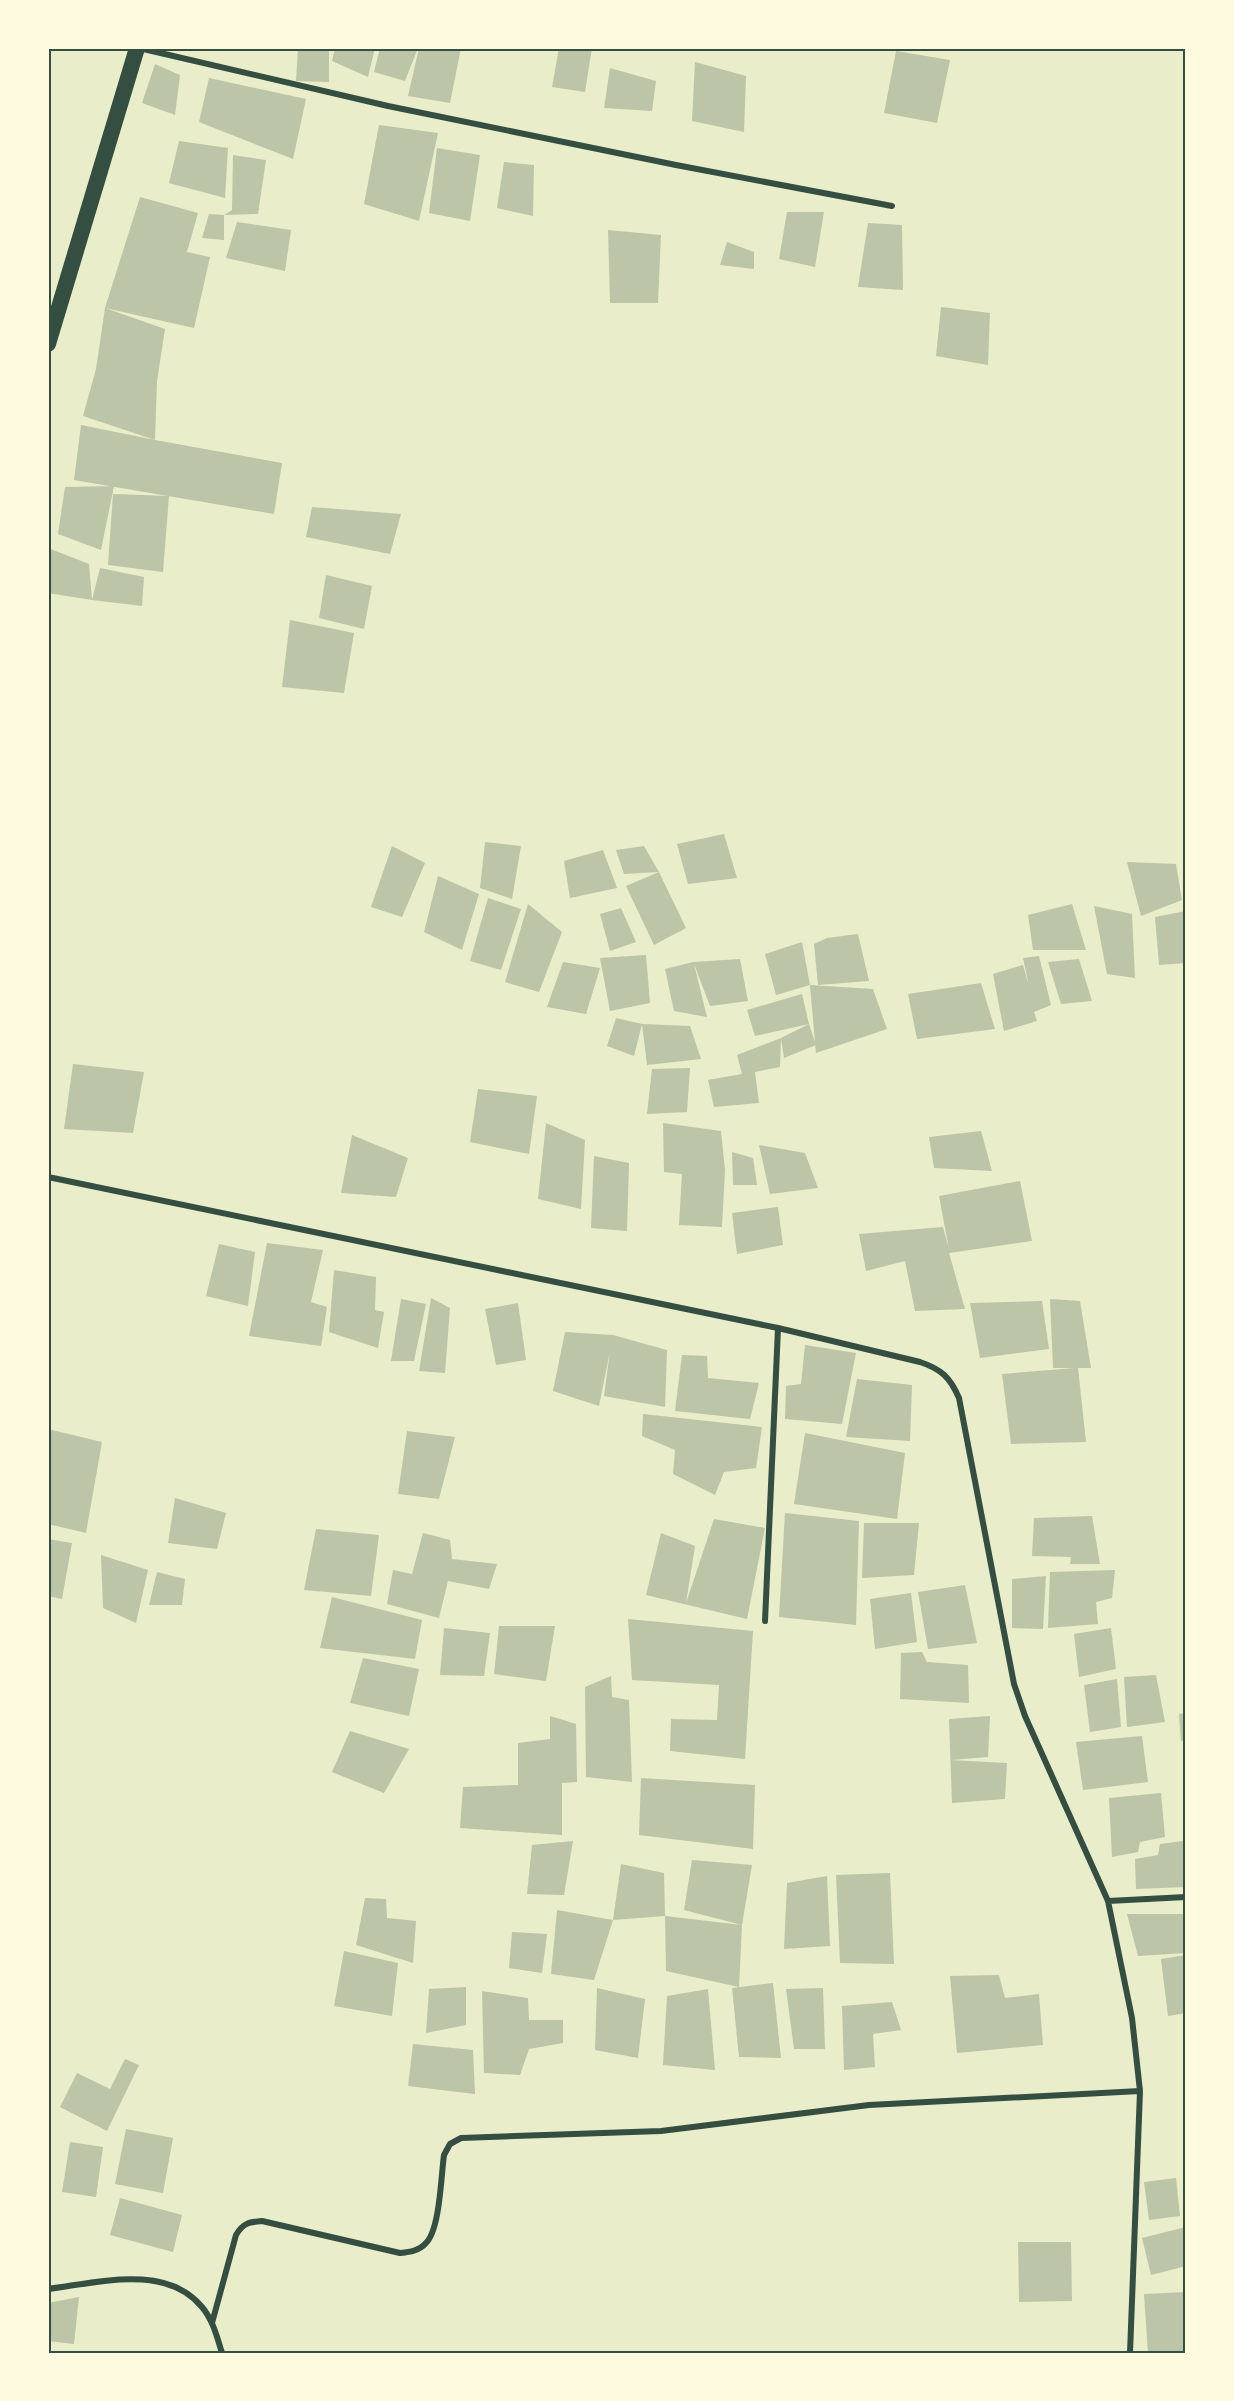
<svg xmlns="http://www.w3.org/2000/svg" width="1234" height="2401" viewBox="0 0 1234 2401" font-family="Arial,sans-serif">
<rect width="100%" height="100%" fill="#e9edc9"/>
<path fill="#bcc5a7" d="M298,48H329V82L296,81Z
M335,48H375L368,77L332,61Z
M380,48H418L405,81L374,72Z
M419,48H461L450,103L408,96Z
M559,48H592L585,92L552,87Z
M896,51L950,60L937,123L884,113Z
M695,62L746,76L744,132L692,121Z
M155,64L180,75L175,115L142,103Z
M610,68L656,81L652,111L604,108Z
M209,78L306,99L293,159L199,122Z
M379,125L438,133L419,221L364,204Z
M179,141L228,148L225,198L169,183Z
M437,148L480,155L470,221L429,213Z
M233,155L266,160L258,214L224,215L232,210Z
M504,162L534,165L533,216L497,208Z
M140,197L198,213L187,252L210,257L194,328L105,308L165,329L157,381L155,440L282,463L274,514L74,480L81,425L155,440L83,416L96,369L105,308Z
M787,212H824L815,267L779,259Z
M209,214L224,215V240L202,238Z
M237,222L291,230L285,271L226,258Z
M868,223L902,225L903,290L858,287Z
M608,230L661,235L658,303H610Z
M727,242L754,252V269L720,265Z
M941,307L990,313L988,365L936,356Z
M114,486L101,550L58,534L65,487Z
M113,494L169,496L163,572L108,565Z
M312,507L401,514L390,554L306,537Z
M48,548L89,564L92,600L48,593Z
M100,568L144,577L142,606L92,600Z
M326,575L372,586L364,629L319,618Z
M290,620L354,633L344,693L282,687Z
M724,834L737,878L688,884L677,844Z
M485,842L521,846L512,899L480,888Z
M392,846L425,863L402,917L371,907Z
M644,846L659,872L624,874L616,850Z
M603,850L617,888L570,898L564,861Z
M1127,862L1176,864L1182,900L1141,916Z
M659,872L686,928L654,945L626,886Z
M438,876L479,894L462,950L424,932Z
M488,898L521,909L501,970L470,961Z
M528,904L562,932L539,992L505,982Z
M1072,904L1086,950H1033L1028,915Z
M1094,906L1132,914L1135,978L1107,974Z
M621,908L636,942L610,951L600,914Z
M1186,911V963L1159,965L1155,917Z
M858,934L869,981L818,985L814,944L827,938Z
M802,942L810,985L873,989L887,1029L816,1053L810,985L776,995L765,954Z
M646,955L650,1003L610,1011L600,958Z
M1039,956L1051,1005L1034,1012L1037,1021L1004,1031L993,974L1023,965L1029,986L1023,958Z
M740,959L748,1001L710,1006L694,964L707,1017L674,1011L665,969L693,962Z
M1079,959L1092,1001L1061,1004L1048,962Z
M563,962L600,968L586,1014L547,1007Z
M981,983L995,1029L917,1039L908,994Z
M802,994L809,1024L755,1036L747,1010Z
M616,1018L642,1024L634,1056L607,1046Z
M642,1024L690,1026L701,1059L647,1065Z
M809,1024L816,1045L784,1058L781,1038Z
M781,1038L780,1067L755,1072L759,1103L714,1107L708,1080L742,1074L737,1055Z
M73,1064L144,1072L133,1133L64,1129Z
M690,1068L687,1112L647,1114L652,1069Z
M478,1089L537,1096L529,1154L470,1142Z
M546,1123L585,1140L581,1209L538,1199Z
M663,1123L721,1131L725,1170L722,1227L679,1225L682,1174L664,1172Z
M981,1131L992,1171L934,1168L929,1137Z
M352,1135L408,1158L396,1197L341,1193Z
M759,1145L805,1153L818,1188L770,1194Z
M732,1152L753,1158L757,1185H733Z
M594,1156L629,1163L627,1231L591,1228Z
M1020,1181L1032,1241L949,1253L965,1309L915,1311L905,1261L866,1271L859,1234L943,1227L949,1249L939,1196Z
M778,1207L783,1245L737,1254L732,1213Z
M267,1243L323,1250L311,1302L327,1307L321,1346L249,1336Z
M219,1244L255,1252L248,1306L206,1296Z
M334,1270L376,1277L375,1310L384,1312L378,1348L329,1332Z
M431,1298L450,1308L445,1373L419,1371Z
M401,1299L426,1304L414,1361H391Z
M1050,1299L1080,1301L1091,1368H1078L1086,1442L1011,1444L1002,1374L1075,1368H1053Z
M1042,1301L1049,1349L980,1358L970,1303Z
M518,1303L526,1360L496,1365L485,1309Z
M565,1332L613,1335L667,1350L665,1407L604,1396L610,1351L599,1406L553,1391Z
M805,1345L856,1353L842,1424L785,1419L786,1386L801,1384Z
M682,1355L707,1356L708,1378L759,1383L750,1419L675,1411Z
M857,1379L912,1385L910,1441L846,1437Z
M643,1414L762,1427L756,1468L724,1472L715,1495L673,1474L675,1450L642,1436Z
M48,1429L102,1442L86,1533L48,1524Z
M407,1431L455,1437L439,1499L398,1494Z
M805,1433L905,1453L897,1519L794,1504Z
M175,1498L226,1513L217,1549L168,1543Z
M785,1513L859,1521L856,1625L779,1617Z
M1092,1516L1100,1564H1070L1071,1557L1032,1556L1034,1518Z
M714,1519L765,1528L747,1619L646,1595L661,1533L695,1546L686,1603Z
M864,1523H919L914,1575L862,1578Z
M316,1529L379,1535L371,1596L304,1590Z
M423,1533L450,1540L452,1559L497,1564L489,1589L448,1581L439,1618L387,1604L393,1570L412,1574Z
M48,1539L72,1543L62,1599L48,1596Z
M101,1555L148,1570L136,1623L103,1608Z
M1115,1570L1112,1598L1096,1602L1098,1624L1048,1628L1050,1572Z
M157,1572L185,1579L182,1605H149Z
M1046,1576L1043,1629L1012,1628V1579Z
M965,1585L977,1643L928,1649L918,1592Z
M911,1593L917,1642L875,1649L870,1599Z
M332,1597L422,1620L415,1659L320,1648Z
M628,1619L753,1631L745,1759L670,1751L671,1719L717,1720L719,1685L632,1680Z
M499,1626H555L546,1681L494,1674Z
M444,1628L490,1633L484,1676L440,1675Z
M1111,1628L1116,1669L1079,1677L1074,1634Z
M922,1652L927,1662L968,1665L969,1703L900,1699L901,1653Z
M363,1658L419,1669L409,1716L350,1703Z
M1156,1675L1165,1722L1127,1727L1124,1677Z
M611,1676L612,1697L629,1700L632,1782L586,1777L585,1687Z
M1117,1679L1121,1727L1090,1732L1084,1685Z
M1186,1713V1740L1181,1741L1179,1714Z
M550,1716L576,1724L577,1782L562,1783V1835L460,1828L463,1787L518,1785V1743L550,1739Z
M990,1716L988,1757L951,1760L1007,1763L1005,1799L952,1803L949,1719Z
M350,1731L409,1749L384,1793L332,1772Z
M1142,1736L1148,1782L1083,1790L1076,1742Z
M641,1778L755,1785L753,1849L639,1835Z
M1161,1793L1165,1837L1140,1842L1138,1852L1112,1857L1109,1798Z
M573,1841L564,1895L527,1894L532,1845Z
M1183,1841L1186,1887L1136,1889L1135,1859L1158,1855L1160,1844Z
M692,1860L752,1865L742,1925L684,1910Z
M621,1864L664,1873L665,1916L613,1920Z
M890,1873L894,1964L840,1963L836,1875Z
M827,1876L830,1946L784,1949L787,1883Z
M365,1898L386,1899L387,1918L416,1921L413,1963L356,1945Z
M557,1910L613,1920L594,1980L551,1974Z
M1127,1914H1186V1953L1138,1956Z
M665,1916L742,1925L739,1987L666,1971Z
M512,1932L547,1934L542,1973L509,1968Z
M344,1951L398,1963L392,2016L334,2006Z
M1186,1955V2013L1168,2016L1161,1959Z
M999,1975L1005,1998L1039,1994L1043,2045L957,2053L950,1976Z
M773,1983L781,2058L739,2057L732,1988Z
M466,1987V2025L426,2033L429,1989Z
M597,1988L645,1999L638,2058L595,2050Z
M823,1988L825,2049H794L786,1989Z
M708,1989L715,2070L663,2065L667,1996Z
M482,1991L528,1998L529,2020H563V2043L529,2049L520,2075L484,2073Z
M892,2002L901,2030L873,2034L875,2067L844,2070L842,2006Z
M413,2044L473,2050L475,2094L408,2086Z
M125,2059L139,2065L107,2131L60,2107L77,2073L110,2089Z
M126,2129L173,2138L163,2193L115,2184Z
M70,2142L103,2147L96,2197L62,2192Z
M1176,2178L1180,2216L1149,2220L1144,2182Z
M120,2198L182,2215L173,2252L110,2235Z
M1186,2227V2266L1151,2275L1142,2238Z
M1018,2242H1071L1072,2301L1019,2302Z
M1186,2292V2353H1148L1144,2294Z
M79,2297L74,2344L48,2341V2303Z"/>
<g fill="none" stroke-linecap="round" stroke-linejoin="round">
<path stroke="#344e41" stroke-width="6" d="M139,48L388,106L676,165L892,206
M48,1177L778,1328L920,1362C941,1369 950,1377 959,1398L1014,1684L1025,1716L1108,1901L1132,2018L1140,2091L1130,2353
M765,1621L778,1328
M1108,1901L1186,1897
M48,2289C96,2283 166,2263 202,2307C213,2320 217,2337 222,2353
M212,2323L236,2235C243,2223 249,2222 262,2221L400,2253C409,2252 419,2251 426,2243C440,2229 441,2176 444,2155L450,2144L461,2138L661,2131L869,2105L1140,2091"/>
<path stroke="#344e41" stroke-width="16" d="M48,344L137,48"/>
</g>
<rect width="1234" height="2401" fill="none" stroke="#fefae0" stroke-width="99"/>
<rect x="50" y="50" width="1134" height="2302" fill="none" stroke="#344e41" stroke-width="2"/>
</svg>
